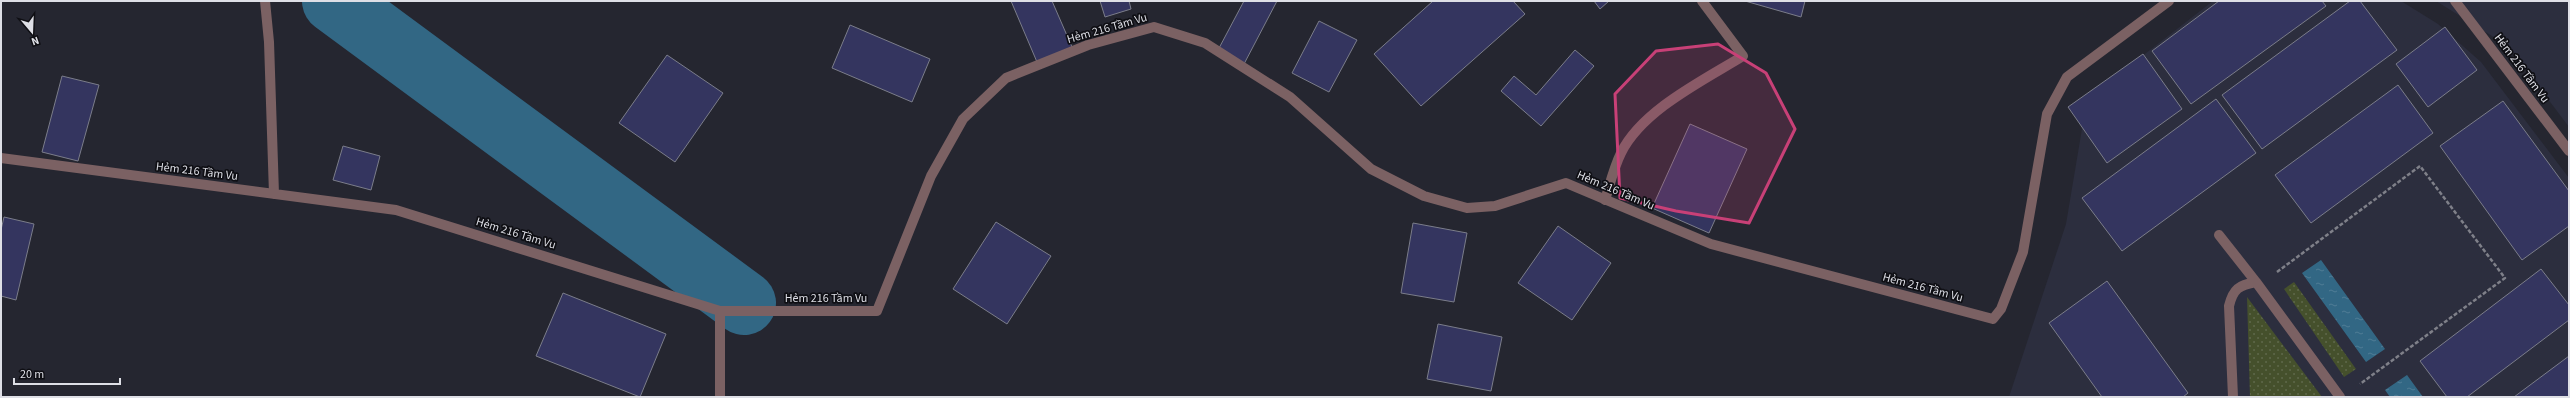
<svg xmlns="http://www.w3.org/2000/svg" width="2570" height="398" viewBox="0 0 2570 398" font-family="'Source Sans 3',sans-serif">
<defs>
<pattern id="grass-dots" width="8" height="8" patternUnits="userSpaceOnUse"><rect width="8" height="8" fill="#45502c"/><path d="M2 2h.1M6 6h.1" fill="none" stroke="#5f694b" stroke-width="1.8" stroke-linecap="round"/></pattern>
<pattern id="water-ripples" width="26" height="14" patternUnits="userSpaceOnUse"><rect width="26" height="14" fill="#326784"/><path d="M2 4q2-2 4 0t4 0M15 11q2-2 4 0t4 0" fill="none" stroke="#4f7c95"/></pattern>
</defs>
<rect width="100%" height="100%" fill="#252630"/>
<path fill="#2c2e3e" d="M2213,1H2401L2438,24L2481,62L2569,178V397H2009L2066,224L2087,99Z
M2436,1H2569V127L2508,46Z"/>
<path fill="url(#grass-dots)" d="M2294,282L2356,369L2344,377L2284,289Z
M2247,297L2322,397H2250Z"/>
<path fill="url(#water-ripples)" d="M2321,260L2385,349L2366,362L2302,273Z
M2407,375L2423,397H2390L2385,390Z"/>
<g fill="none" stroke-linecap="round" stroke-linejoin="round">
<path stroke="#326784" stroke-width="64" d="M334,1L744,303"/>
</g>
<path fill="#34355f" stroke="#7b7d8a" d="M1011,1H1052L1072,47L1037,62Z
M1100,1H1129L1131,9L1105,17Z
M1244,1H1277L1244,64L1218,50Z
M1433,1H1513L1525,14L1421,106L1374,54Z
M1594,1H1609L1600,9Z
M1745,1H1805L1801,17Z
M2219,1H2322L2326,6L2191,104L2152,51Z
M2350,1H2360L2397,50L2262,149L2222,95Z
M1319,21L1357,40L1329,92L1292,73Z
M850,25L930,59L912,102L832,68Z
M2445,27L2477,70L2428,107L2396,64Z
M1575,50L1594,66L1541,126L1501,91L1514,76L1536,95Z
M2143,54L2182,109L2107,163L2068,107Z
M667,55L723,93L675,162L619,123Z
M62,76L99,85L78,161L42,152Z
M2398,85L2433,133L2311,223L2275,175Z
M2216,99L2256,153L2122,251L2082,198Z
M2503,101L2569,191V226L2522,260L2440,146Z
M1690,124L1747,149L1709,233L1652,208Z
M343,146L380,156L371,190L333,180Z
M4,217L34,224L16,300L1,296V230Z
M996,222L1051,256L1007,324L953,289Z
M1413,223L1467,233L1454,302L1401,293Z
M1558,226L1611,263L1572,320L1518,283Z
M2541,269L2569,305V320L2467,397H2447L2420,361Z
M2107,281L2188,393L2183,397H2102L2049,323Z
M563,293L666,334L640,397L536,356Z
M1438,324L1502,337L1491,391L1427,379Z
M2569,356V397H2514Z"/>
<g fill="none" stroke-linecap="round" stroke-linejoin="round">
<path stroke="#7f8089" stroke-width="2.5" stroke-dasharray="4 2" stroke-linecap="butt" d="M2277,272L2420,166L2505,278L2360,384"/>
<path stroke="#7b6163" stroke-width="10" d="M1605,200C1610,184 1614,167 1621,153C1642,110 1704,80 1743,56L1702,1
M2219,235L2256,282
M2233,397L2229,306C2233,289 2239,285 2256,282L2340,397"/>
<path stroke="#7b6163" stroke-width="10" d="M265,1L269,42L274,194
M2455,1L2569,151
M1,158L396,210L720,311H877L931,176L963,119L1006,78L1088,45L1154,27L1205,43L1290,97L1371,169L1424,196L1467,208L1495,206L1566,183L1711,244L1993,319L2001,309L2023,252L2047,114L2067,77L2169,1
M720,311V397"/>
</g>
<path fill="#c84077" fill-opacity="0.2" stroke="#c84077" stroke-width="3" stroke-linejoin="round" d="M1718,44L1766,73L1795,129L1749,223L1676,211L1620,198L1615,94L1656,51Z"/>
<g text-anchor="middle" stroke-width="3.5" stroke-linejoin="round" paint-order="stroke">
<g font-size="12" fill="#dedfe6" stroke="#0f0f14">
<text transform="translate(1107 28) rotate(-16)" y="4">Hẻm 216 Tầm Vu</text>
<text transform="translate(2522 68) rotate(53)" y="4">Hẻm 216 Tầm Vu</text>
<text transform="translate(197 171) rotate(7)" y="4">Hẻm 216 Tầm Vu</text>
<text transform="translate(1616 190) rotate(23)" y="4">Hẻm 216 Tầm Vu</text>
<text transform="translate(516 233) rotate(17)" y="4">Hẻm 216 Tầm Vu</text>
<text transform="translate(1923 287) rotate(15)" y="4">Hẻm 216 Tầm Vu</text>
<text x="826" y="302">Hẻm 216 Tầm Vu</text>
</g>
</g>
<rect width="2570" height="398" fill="none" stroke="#dedfe6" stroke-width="4"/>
<g transform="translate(32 32) rotate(161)" stroke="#0f0f14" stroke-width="3" paint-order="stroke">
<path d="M0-3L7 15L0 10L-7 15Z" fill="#dedfe6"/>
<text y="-6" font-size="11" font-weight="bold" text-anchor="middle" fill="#dedfe6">N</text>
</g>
<path d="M14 378v6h106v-6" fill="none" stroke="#dedfe6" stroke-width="2"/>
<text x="20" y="378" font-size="12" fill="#dedfe6" stroke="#0f0f14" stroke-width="3" paint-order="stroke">20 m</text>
</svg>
